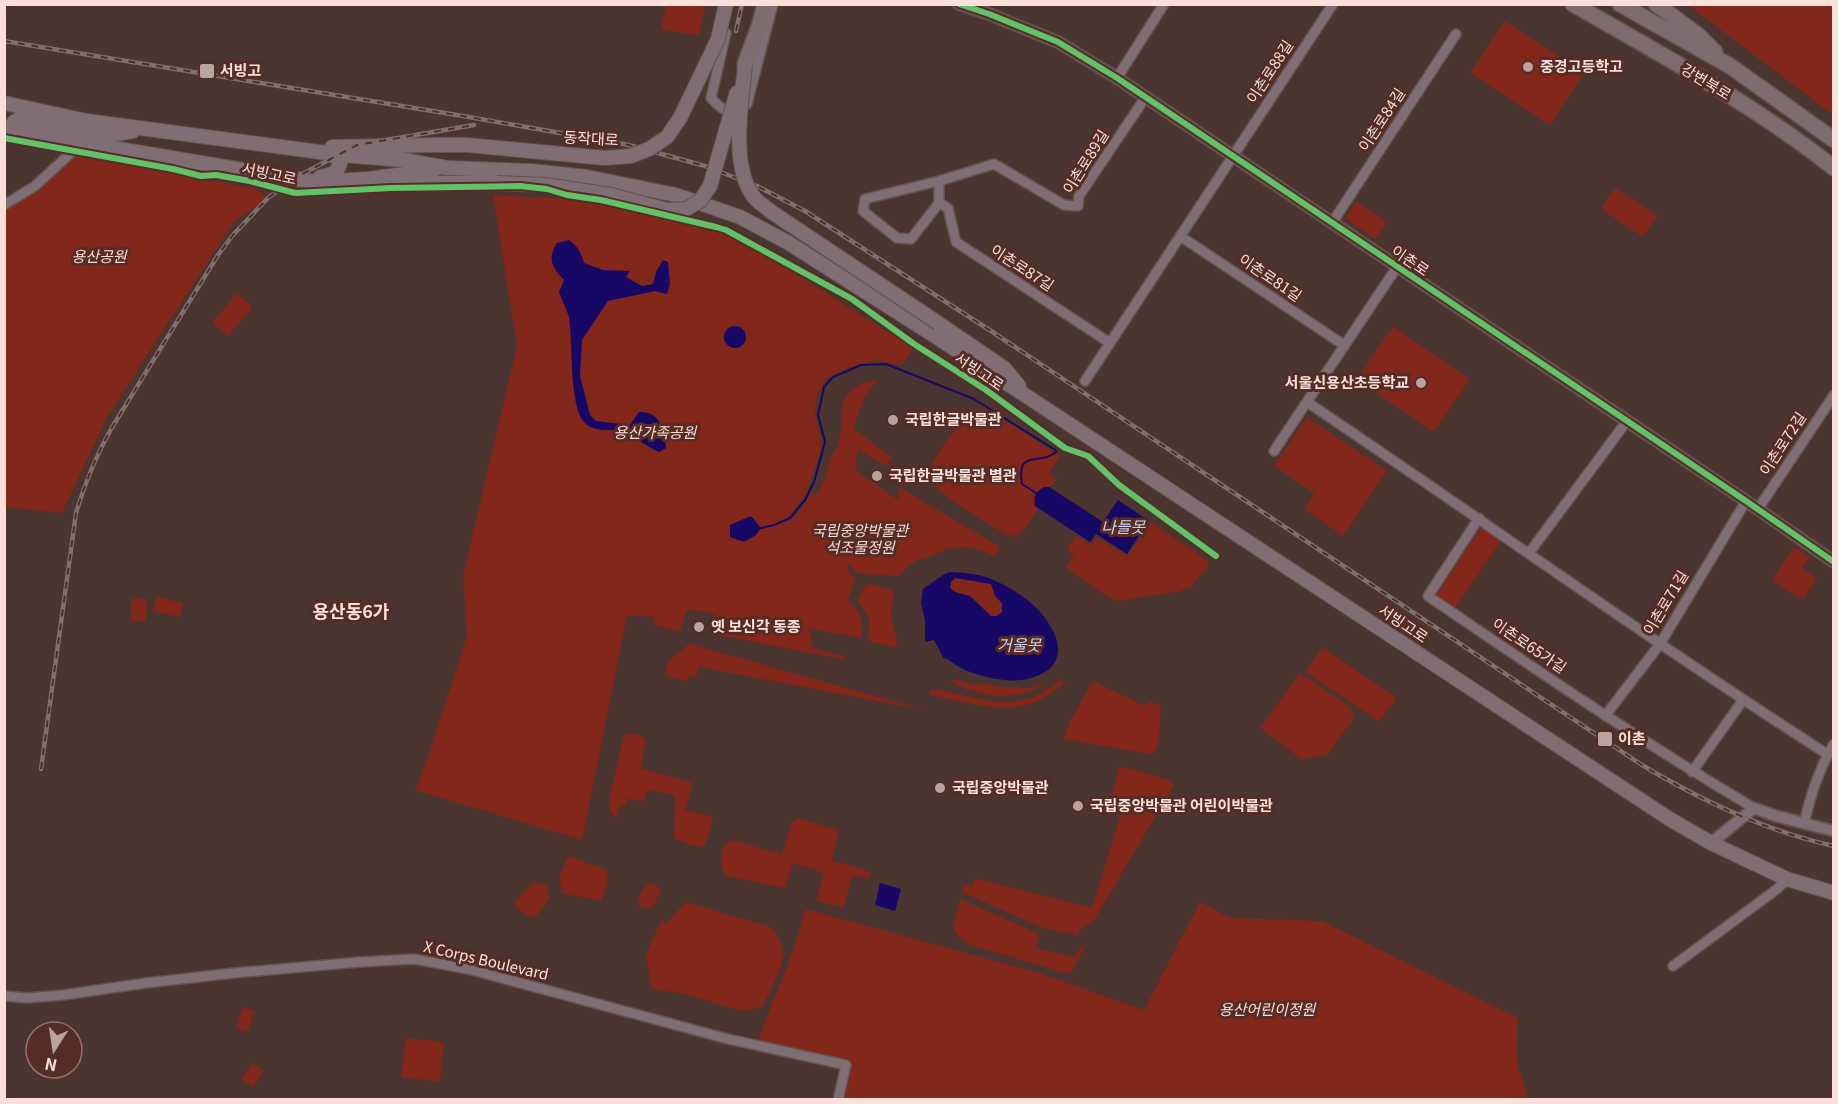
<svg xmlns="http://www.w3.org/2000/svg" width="1838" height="1104" viewBox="0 0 1838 1104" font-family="Georgia,'Noto Sans KR',serif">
<rect width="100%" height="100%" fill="#4a3530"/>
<path fill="#822719" d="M666,5H705L699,36L661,29Z
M1688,5H1833V115Z
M1505,21L1584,73L1550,125L1470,73Z
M78,155L256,189L268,198L233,223L107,417L62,513L5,507L4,207Z
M1615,188L1657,216L1643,237L1601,209Z
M493,195L585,200L721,233L766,255L913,348L902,365L876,360L849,367L826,379L817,395L815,415L820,434L821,448L807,491L790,516L785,519L781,525C796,520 804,505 812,492L817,495C824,483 826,473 830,460C832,454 837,449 838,443C841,433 841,425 841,415C840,396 859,380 877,380L864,399L853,428L893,458L886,466L857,449L856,471L898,500L899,487L1000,547L995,556C968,545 957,543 931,556C925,559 918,559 913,563C908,566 903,572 899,576L861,574L856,572L846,562L850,573L855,580L848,600C860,613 865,620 861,638L809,628L813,648L843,656L846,660L713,634L717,615L690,609L686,612L680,632L653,625L654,617L627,615L582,840L415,790L426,763L467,636L463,575L517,346Z
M1356,201L1387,223L1375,239L1345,218Z
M237,293L253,307L228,336L212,323Z
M1395,328L1468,378L1469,381L1436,429L1432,431L1358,380V378L1391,329Z
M984,407L1060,456L1049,474L1057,479L1035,506L1038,508L1027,526L1016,537L1009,534L1008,536C989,524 970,513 951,500C942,494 936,486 926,480C933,461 943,442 958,427C965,419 976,415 984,407Z
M1307,417L1387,471L1343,536L1304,509L1314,493L1274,466Z
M1151,522L1206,559L1209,565L1191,587L1177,592L1117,601L1100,592L1066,567L1074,555L1067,549L1076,536L1092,545L1096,537L1127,556Z
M1482,527L1501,541L1454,610L1435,596Z
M1794,547L1810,557L1802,568L1817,578L1803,600L1772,580Z
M955,578L991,583L995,596L1002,603V612L997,616H991L970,596L955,592L950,589L951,582Z
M870,584L894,590L891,616L897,641V645L893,647L868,641L869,618L857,599L866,585Z
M156,597L183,603L180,617L153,611Z
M131,598L147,599L146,621H131Z
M690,643V644L929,711L699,667L696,677L689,676L687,681L665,676L668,661Z
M1322,647L1397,698L1379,722L1306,672Z
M1300,673L1350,707L1354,718L1327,755L1301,759L1260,728Z
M1060,679L1065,682C1023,723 981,705 930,695L931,689C981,695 1016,720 1060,679Z
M958,680L976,685L984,683L1000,687L1031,688L1046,683L1045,685C1011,701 983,699 950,681Z
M1093,681L1145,706L1148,701L1161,705L1158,746L1155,752L1149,754L1064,739L1069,723Z
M627,733L639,735L646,739L641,768L693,783L685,810L713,817L706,843L702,847L690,845L674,838L675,795L648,790L643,802L628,798L626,806L620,805L616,819L610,810L609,798L624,735Z
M1119,767H1124L1169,780L1174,785L1093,922L1082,927L1077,935L1043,928L962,892L964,886H972L975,878L1092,908L1122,810L1112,794Z
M797,818L839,830L832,860L871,872L869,879L852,875L844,907L816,901L824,873L793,863L785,888L726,876C718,863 719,852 729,841H736L782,854L792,822Z
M568,856L607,870L608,884L601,901L561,893L560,874Z
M536,882L547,886L550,898L534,919L518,910L514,903L529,887Z
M649,883L658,886L661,891L652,908C646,909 640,907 637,902L643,889Z
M960,899L1037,933L1039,936L1036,948L1074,957L1082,945L1085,947L1071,972L1068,974L968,944L959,938L953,927Z
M685,902L768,926C777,931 785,947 783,959C780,973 768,994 762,1008L742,1011L685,994L651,989L646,955L661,920L667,923Z
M1200,902L1230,918L1322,921L1518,1018L1517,1064L1529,1099H843L849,1066L757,1043L795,945L806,909L1039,973L1144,1010Z
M243,1007L254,1011L248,1032L236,1028Z
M406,1038L444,1042L440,1082L401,1077Z
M252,1063L264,1071L253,1087L241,1079Z"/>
<path fill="#160864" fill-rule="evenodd" d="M569,240C578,247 581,252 584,263L603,270L630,271L626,277L642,286L653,284L656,272L663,260L668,262L670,283L667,294L655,291L608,301L582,340L580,376L590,415L596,421L630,425L639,412C660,411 665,430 666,448L659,452C644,446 634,434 618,431C607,429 592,432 584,422C569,405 573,342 569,318C567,309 562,301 559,292L564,280C552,268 547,258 557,243Z
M724 337a11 11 0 1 1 22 0a11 11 0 1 1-22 0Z
M1044,487H1049L1103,522L1118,500L1149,521L1127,554L1096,534L1090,542L1035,506C1033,497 1036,491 1044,487Z
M751,516L761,528L756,535L744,542L730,537V525Z
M950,572C965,573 982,574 996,581C1015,590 1038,605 1049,624C1077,667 1035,686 997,679C979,676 960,670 946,658L944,659L934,640L925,642V621L921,603L923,589L943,575ZM955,578L991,584L995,596L1002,603V612L997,616H991L970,596L955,592L950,588L951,582Z
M880,883L901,889L895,911L875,905Z"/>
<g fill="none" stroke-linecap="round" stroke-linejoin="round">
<path stroke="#160864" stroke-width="2" d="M761,528L774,525L790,518L805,500L814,482L825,442L818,415L824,387L833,377L861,365L886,364L974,399L1057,451C1041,467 1016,447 1022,484L1036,493"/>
<defs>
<path id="minor" d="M726,33L711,98C724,113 730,114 747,104L773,4
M1117,78L1164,4
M939,181V203L911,239L897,238L863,211L865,199L939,181L994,164L1064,205L1078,206L1079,196L1145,98
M939,203L948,208L956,242L1110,343
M4,205L35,186L74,150L89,144
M1332,223L1456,34
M1180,236L1344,345
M1085,381L1333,4
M1307,402C1481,519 1651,641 1827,754
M1274,451L1397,267
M1758,509L1834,395
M1479,518L1428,596C1535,669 1642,742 1754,808
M1529,553L1627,421
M1605,716L1660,644L1746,501
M1692,772L1743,700
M1804,824C1810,797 1819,768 1834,744
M1673,966L1777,889L1787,879
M4,996L27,998L63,995L146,983L234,973L360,962L414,959L468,969L728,1039L846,1065L838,1100"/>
<path id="tertiary" d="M959,4L989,14L1058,42L1117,78L1746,501L1834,562
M1711,843L1754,808L1776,816L1834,831"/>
<path id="primary" d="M4,103L87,121L342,155L404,160L448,168L532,171L587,177L676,195L740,217L787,242L932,334L1668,818L1711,843L1787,879L1834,893
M4,127L89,144L315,182L368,179L434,170
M17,130L14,126V122L19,119L110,135L133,131
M332,147L434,145
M320,177C329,175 338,174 340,163L336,157L328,153
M394,181L423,183H497
M938,323L1004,368L1019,386"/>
<path id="trunk" d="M1573,4C1662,55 1753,104 1834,168
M1620,4L1730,66L1834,140
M1656,4L1699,36L1715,52
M745,64L760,24L765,4"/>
</defs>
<use href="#minor" stroke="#64524e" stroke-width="12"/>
<use href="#tertiary" stroke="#64524e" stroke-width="14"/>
<use href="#primary" stroke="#64524e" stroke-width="16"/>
<use href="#trunk" stroke="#64524e" stroke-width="18"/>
<use href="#minor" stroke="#7f6e76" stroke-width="9"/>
<use href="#tertiary" stroke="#7f6e76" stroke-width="10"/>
<use href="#primary" stroke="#816e74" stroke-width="14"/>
<use href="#trunk" stroke="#7e6c70" stroke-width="15"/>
<defs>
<path id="rail" d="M736,31L742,4
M4,41L463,116L629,145L705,166L757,186L805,211L991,331L1642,765C1702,801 1765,831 1834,846
M41,769L76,513C85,483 96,456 111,429L218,255L233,235L268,198L293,179L357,145L474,125"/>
</defs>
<use href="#rail" stroke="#806f70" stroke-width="4.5"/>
<use href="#rail" stroke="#552d26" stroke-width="2" stroke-dasharray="7" stroke-linecap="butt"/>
<defs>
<path id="primary-bridge" d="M745,64C742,101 730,164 753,196C757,202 765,206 770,211L938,323
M434,145H467L605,158L631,156L649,149L667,137L680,118L718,39L726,4
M497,183L546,185L611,195L667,210L686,209L700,201L710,186L737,92"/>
</defs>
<use href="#primary-bridge" stroke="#64524e" stroke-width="16" stroke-linecap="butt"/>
<use href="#primary-bridge" stroke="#816e74" stroke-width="14"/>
<defs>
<path id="cycleway" d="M959,4L989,14L1058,42L1117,78L1746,501L1834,562
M4,138L173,169L201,176L216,175L250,181L295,193L391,188L520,186L547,189L567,195L601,200L716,227L726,230L852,299L914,344L986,390L1065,448L1088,456L1119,485L1216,556"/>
</defs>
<use href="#cycleway" stroke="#552d26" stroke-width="10"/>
<use href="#cycleway" stroke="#61c268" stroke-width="6"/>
</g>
<g fill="#bca49e" stroke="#552d26" stroke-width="2">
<circle cx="1528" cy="67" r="6"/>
<rect x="199" y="63" width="16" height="16" rx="3"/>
<circle cx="1421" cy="383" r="6"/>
<circle cx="893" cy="420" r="6"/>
<circle cx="877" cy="476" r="6"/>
<circle cx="699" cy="627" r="6"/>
<rect x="1597" y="731" width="16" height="16" rx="3"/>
<circle cx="940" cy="788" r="6"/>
<circle cx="1078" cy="806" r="6"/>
</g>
<g text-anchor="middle" stroke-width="6" stroke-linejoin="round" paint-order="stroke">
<g font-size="15" font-weight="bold" fill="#fadfda" stroke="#552d26" text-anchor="start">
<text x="1540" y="72">중경고등학고</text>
<text x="220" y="76">서빙고</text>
<text x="1409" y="388" text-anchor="end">서울신용산초등학교</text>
<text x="905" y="425">국립한글박물관</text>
<text x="889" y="481">국립한글박물관 별관</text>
<text x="711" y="632">옛 보신각 동종</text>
<text x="1618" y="744">이촌</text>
<text x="952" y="793">국립중앙박물관</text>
<text x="1090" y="811">국립중앙박물관 어린이박물관</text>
</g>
<g font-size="15" fill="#fadfda" stroke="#552d26">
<text transform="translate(1270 72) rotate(-57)" y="5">이촌로88길</text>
<text transform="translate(1706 82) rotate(31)" y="5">강변북로</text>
<text transform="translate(1382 120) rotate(-57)" y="5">이촌로84길</text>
<text transform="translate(591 139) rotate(3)" y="5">동작대로</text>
<text transform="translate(1086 162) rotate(-58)" y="5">이촌로89길</text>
<text transform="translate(269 174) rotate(12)" y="5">서빙고로</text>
<text transform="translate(1410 261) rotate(34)" y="5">이촌로</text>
<text transform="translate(1022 268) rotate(33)" y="5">이촌로87길</text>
<text transform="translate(1270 278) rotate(34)" y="5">이촌로81길</text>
<text transform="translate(979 372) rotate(34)" y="5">서빙고로</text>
<text transform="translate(1783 444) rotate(-57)" y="5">이촌로72길</text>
<text transform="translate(1666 603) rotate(-59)" y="5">이촌로71길</text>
<text transform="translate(1403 624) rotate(34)" y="5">서빙고로</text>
<text transform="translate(1529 646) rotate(34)" y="5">이촌로65가길</text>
<text transform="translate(486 961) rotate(13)" y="5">X Corps Boulevard</text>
</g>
<g font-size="15" font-style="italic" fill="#fbdbd4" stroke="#552d26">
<text x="99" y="262">용산공원</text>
<text x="655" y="438">용산가족공원</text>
<text x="860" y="536">국립중앙박물관<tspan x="860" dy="17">석조물정원</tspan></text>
<text x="1267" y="1015">용산어린이정원</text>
</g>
<g font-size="16" font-style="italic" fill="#cbd3ed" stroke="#552d26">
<text x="1123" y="533">나들못</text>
<text x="1019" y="651">거울못</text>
</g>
<g font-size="18" font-weight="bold" fill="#fadfda" stroke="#552d26">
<text x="351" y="618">용산동6가</text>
</g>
</g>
<rect width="1838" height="1104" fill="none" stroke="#fadfda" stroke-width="12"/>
<g transform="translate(54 1050) rotate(192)"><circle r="28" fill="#552d26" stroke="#97746e" stroke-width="1.5"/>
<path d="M0-4.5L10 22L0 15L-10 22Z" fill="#bca49e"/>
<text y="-9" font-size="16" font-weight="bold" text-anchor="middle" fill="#fadfda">N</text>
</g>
</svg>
